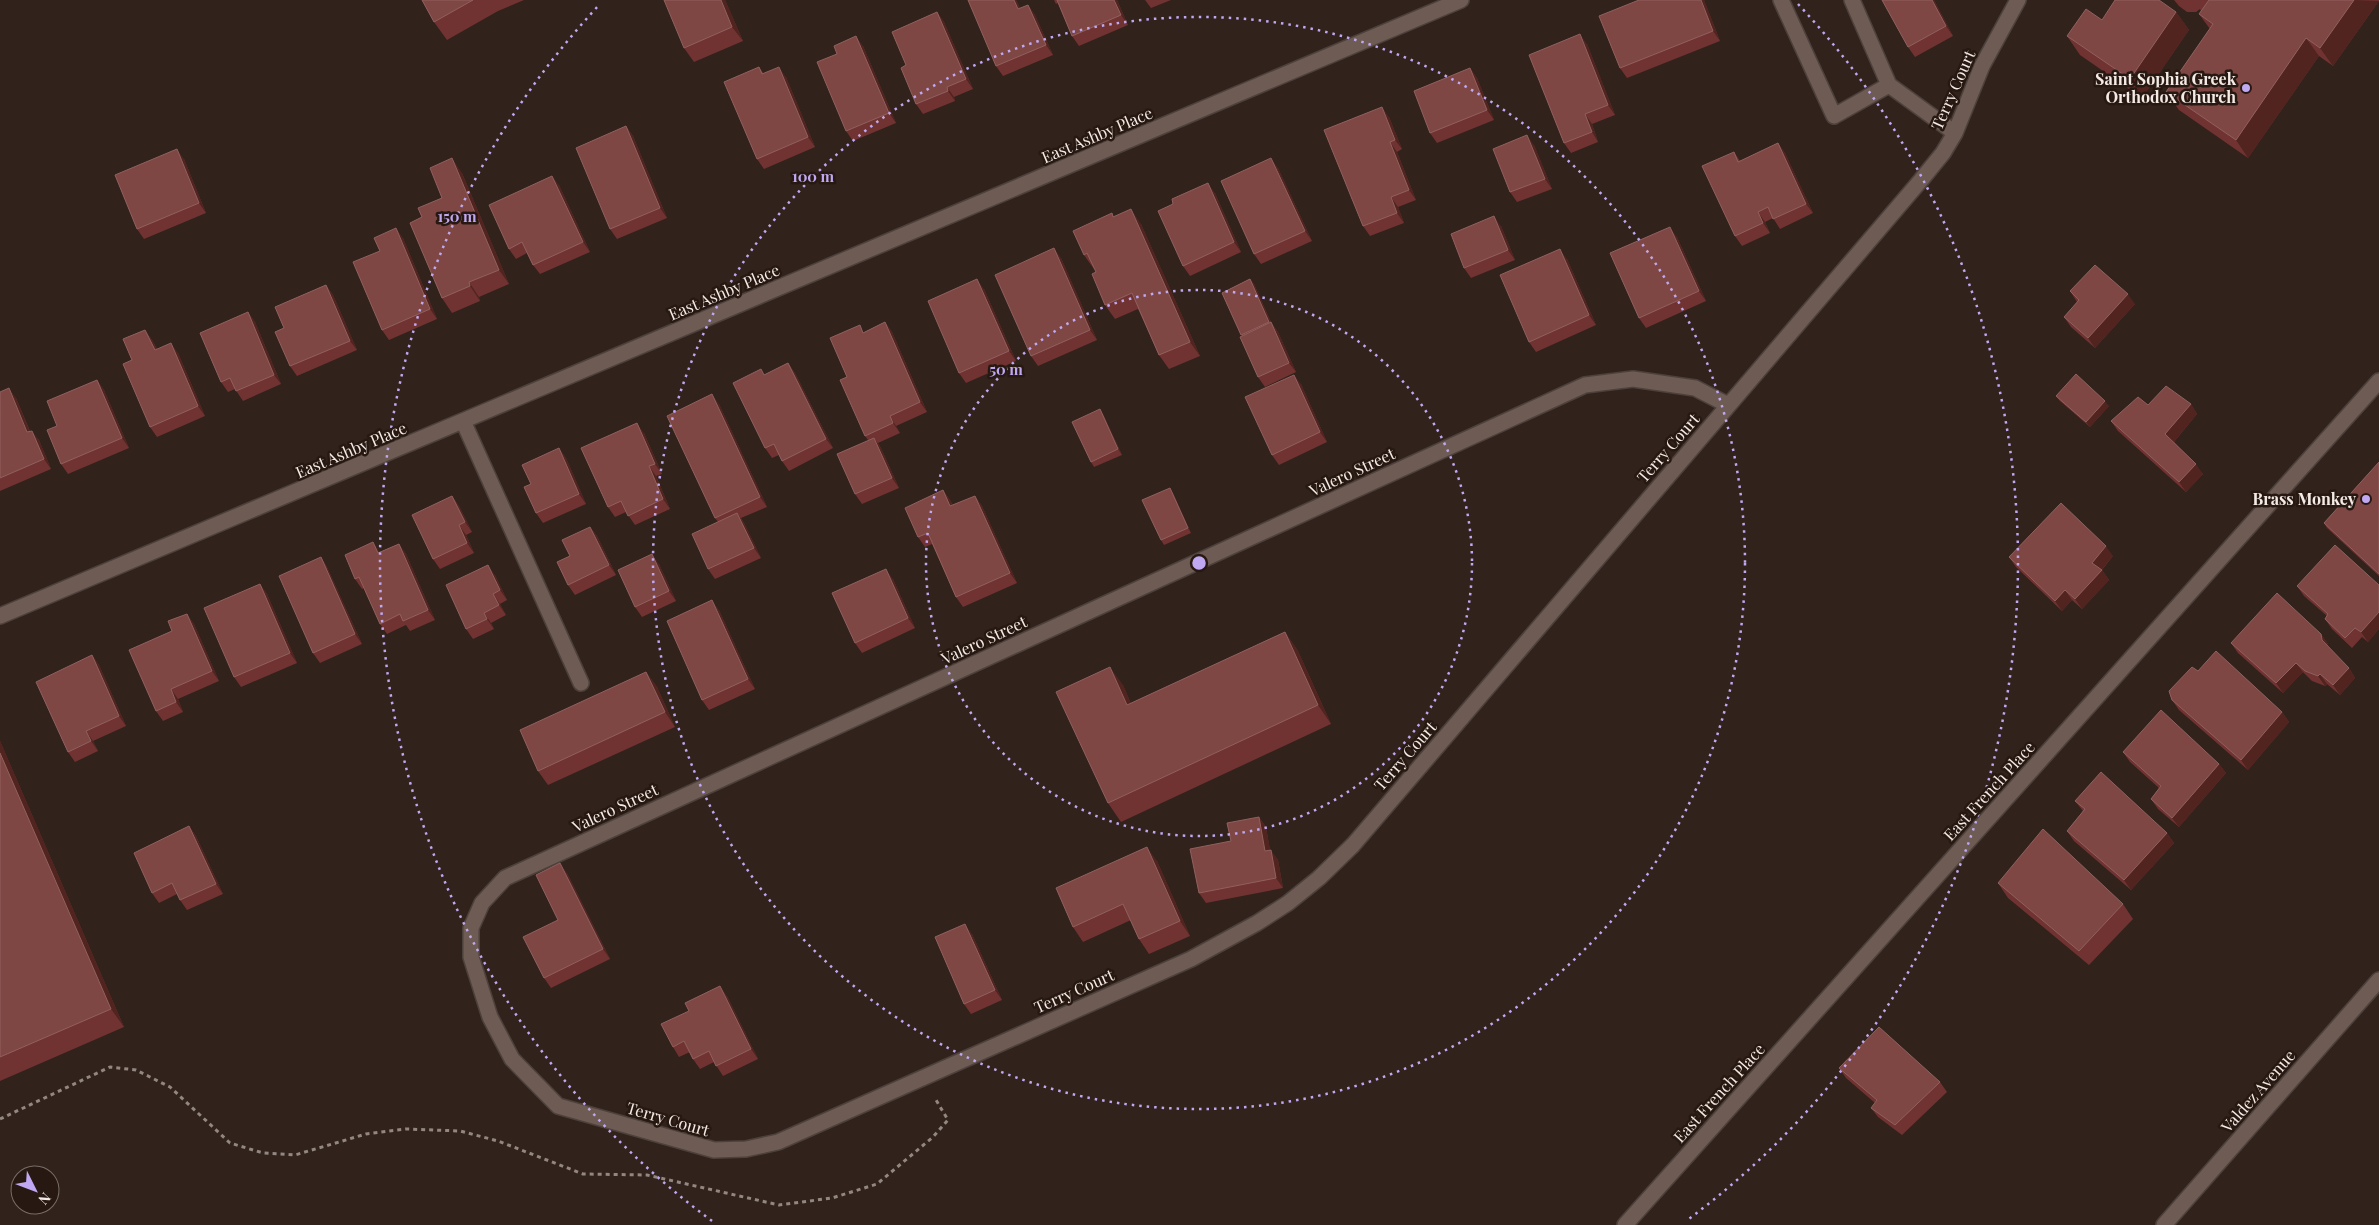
<svg xmlns="http://www.w3.org/2000/svg" width="2379" height="1225" viewBox="0 0 2379 1225" font-family="'Playfair Display',serif">
<rect width="100%" height="100%" fill="#31221c"/>
<g fill="none" stroke-linecap="round" stroke-linejoin="round">
<defs>
<path id="minor" d="M1781,0L1834,116L1889,85
M1852,0L1889,85L1955,133
M1728,405L1695,388L1633,379L1585,385L505,878L482,903L471,928V957L490,1017L512,1059L558,1106L714,1150L746,1149L778,1142L1191,959L1257,923L1288,903L1319,878L1353,845L1921,180L1943,153L1955,133L1982,66L2018,0
M463,421L581,683
M0,616L1461,0
M1625,1225L2379,381
M2164,1225L2379,980"/>
</defs>
<use href="#minor" stroke="#4d413c" stroke-width="18"/>
<path stroke="#938781" stroke-width="3" stroke-dasharray="4 4" stroke-linecap="butt" d="M0,1119L110,1067L136,1070L170,1087L230,1143L263,1153L295,1155L366,1134L406,1129L460,1131L498,1141L583,1174L647,1175L779,1205L832,1198L877,1184L933,1137L948,1120L936,1100"/>
<use href="#minor" stroke="#6d5b54" stroke-width="15"/>
</g>
<path fill="#703331" d="M422,0H524L498,11L447,40L434,22Z
M725,0L743,41L694,62L684,48Z
M1016,0L1020,8L1028,5L1035,15L1053,55L1003,76L996,66Z
M1054,0H1117L1128,25L1079,46L1072,36L1058,3L1056,4Z
M1145,0H1171L1151,8Z
M1639,0H1704L1720,41L1627,78L1620,68Z
M1882,0H1934L1953,36L1915,57L1908,47Z
M2174,0H2379V1L2333,66L2319,56L2248,158L2179,110L2166,92L2210,29L2199,14L2201,11L2200,9L2196,12H2187L2179,6Z
M937,12L944,22L973,89L954,97L955,101L923,114L916,104L906,65Z
M2176,12L2189,30L2142,98L2080,55L2067,36L2102,20Z
M1587,44L1615,115L1592,124L1598,142L1571,153L1564,143Z
M863,46L896,123L853,141L846,131Z
M759,67L764,74L786,77L815,147L764,169L757,159Z
M1470,68L1477,78L1494,120L1437,143L1430,133Z
M1389,117L1402,149L1397,152L1416,200L1398,207L1404,223L1370,236L1363,226Z
M626,126L633,136L667,218L617,239L610,229Z
M1778,143L1785,153L1813,213L1780,229L1773,218L1765,222L1770,233L1742,246L1735,236L1734,152L1740,161Z
M1534,145L1552,189L1517,202L1510,192Z
M184,159L206,213L144,239L137,229Z
M1278,168L1312,241L1261,264L1254,254Z
M462,173L509,284L479,297L480,301L452,313L442,298L422,217L442,198Z
M559,185L590,252L540,274L533,265L527,253L516,259L509,249Z
M1215,193L1241,252L1190,276L1183,266L1173,204Z
M1112,213L1114,217L1141,224L1200,356L1169,369L1159,355L1138,309L1115,319L1105,305L1096,272L1095,269H1094L1084,255Z
M1501,226L1515,260L1471,278L1464,268Z
M1677,237L1706,301L1646,328L1639,318Z
M403,238L437,319L389,340L382,330L380,251Z
M1061,258L1097,340L1038,366L1031,356Z
M1567,259L1596,325L1536,352L1529,342Z
M1250,279L1254,284L1271,322L1278,332L1296,372L1265,387L1258,377L1242,336L1222,293Z
M326,285L333,295L357,350L297,376L290,366L284,328Z
M984,289L1016,361L966,383L959,373Z
M2070,291L2135,304L2095,348L2071,327L2064,317L2077,302Z
M248,312L255,322L281,384L243,401L235,389L228,392L221,382Z
M885,322L892,332L927,412L896,426L900,433L878,443L881,448L899,488L862,504L855,494L868,440L865,436L847,377L865,332Z
M145,330L152,340L157,349L178,353L205,416L157,437L150,427L132,360Z
M788,363L795,373L833,448L789,471L782,461L779,455L772,458L765,448V375Z
M97,380L104,390L129,448L68,474L61,464L57,426Z
M1301,384L1327,442L1279,465L1272,455Z
M0,392L16,398L30,431L39,440L51,469L0,491Z
M2056,396L2109,406L2090,427L2060,401Z
M719,404L767,507L741,518L744,523L761,558L715,579L708,569L718,522L715,518Z
M2191,404L2197,414L2174,442L2203,474L2186,492L2118,431L2111,421L2148,405Z
M1100,409L1103,414L1122,455L1094,467L1091,462Z
M644,433L662,474L656,476L670,509L635,525L626,512L615,517L608,507Z
M559,448L566,458L586,504L543,523L536,513L531,484Z
M2379,462V576L2327,528L2324,523Z
M1170,488L1173,493L1191,533L1164,545L1161,540Z
M943,490L950,500L953,506L975,496L982,506L1017,583L963,607L956,597L932,544L925,547L918,537Z
M452,496L459,506L472,532L466,535L474,553L440,569L433,559Z
M590,527L597,536L616,575L575,595L568,585L570,556Z
M399,544L406,554L435,620L410,631L406,625L387,634L380,624L364,588L362,589L355,579L380,552Z
M2113,556L2102,570L2109,580L2082,609L2072,600L2062,611L2016,567L2009,557Z
M321,557L327,567L362,644L320,663L313,653Z
M659,564L676,601L642,617L635,607Z
M495,575L507,600L500,604L506,615L491,623L494,629L473,639L466,629Z
M893,579L915,628L862,653L855,643Z
M260,584L267,594L297,663L241,687L234,677Z
M2379,585V629L2368,642L2362,637L2352,648L2332,629L2325,619L2327,616L2304,596L2297,586Z
M719,610L755,689L709,710L702,700Z
M187,614L194,624L219,681L178,699L183,712L163,721L156,711L172,631Z
M1285,632L1298,651L1331,724L1121,822L1108,803L1123,685L1131,704Z
M2321,634L2328,644V647L2349,668L2355,678L2340,695L2327,684L2325,686L2312,681L2303,672L2283,693L2238,653L2231,643Z
M92,655L99,665L126,726L93,741L98,751L75,762L68,752Z
M2198,671L2282,712L2289,722L2248,770L2179,710L2172,700Z
M646,672L657,687L675,727L548,785L538,771Z
M0,741L124,1027L0,1081Z
M2123,752L2219,764L2226,773L2179,827L2158,809L2151,799L2159,788L2130,762Z
M2075,801L2167,833L2174,843L2131,890L2074,841L2067,831L2083,811Z
M1259,817L1266,827L1270,850L1278,860L1283,888L1206,903L1199,893L1231,841Z
M189,826L196,836L223,894L187,910L180,900L177,894L159,903L152,893Z
M1157,861L1190,936L1149,954L1139,939L1131,920L1083,942L1073,927Z
M567,873L610,959L551,988L544,978L558,920Z
M1998,883L2123,904L2133,919L2089,965L2008,898Z
M972,934L1002,1000L971,1014L964,1004Z
M727,996L758,1059L723,1076L714,1062L700,1069L693,1059L690,1052L679,1057L673,1047Z
M1839,1068L1940,1082L1947,1092L1902,1135L1878,1117L1871,1108L1875,1103L1846,1078Z"/>
<path fill="#512420" d="M721,0H725L743,41L732,27Z
M1014,0H1016L1025,19L1018,9Z
M1114,0H1117L1128,25L1121,15Z
M1701,0H1704L1720,41L1713,31Z
M1932,0H1934L1953,36L1946,26Z
M2354,0L2379,1L2333,66L2320,48Z
M1028,5L1035,15L1053,55L1046,45Z
M937,12L944,22L973,89L966,79Z
M2176,12L2189,30L2142,98L2130,79Z
M1580,34L1587,44L1615,115L1608,105Z
M856,36L863,46L896,123L889,113Z
M2306,38L2319,56L2248,158L2236,140Z
M779,67L786,77L815,147L808,137Z
M1470,68L1477,78L1494,120L1487,110Z
M947,87L954,97L955,101L948,91Z
M1382,107L1389,117L1402,149L1395,140Z
M1585,114L1592,124L1598,142L1592,132Z
M626,126L633,136L667,218L660,208Z
M1527,135L1534,145L1552,189L1545,179Z
M1390,142L1397,152L1416,200L1409,190Z
M1778,143L1785,153L1813,213L1806,204Z
M177,149L184,159L206,213L199,203Z
M452,158L462,173L509,284L499,270Z
M1271,158L1278,168L1312,241L1305,231Z
M552,176L559,185L590,252L583,242Z
M1208,183L1215,193L1241,252L1234,242Z
M1391,197L1398,207L1404,223L1397,213Z
M1131,209L1141,224L1200,356L1190,342Z
M1758,212L1765,222L1770,233L1763,223Z
M1494,216L1501,226L1515,260L1508,250Z
M1670,227L1677,237L1706,301L1699,291Z
M396,228L403,238L437,319L430,309Z
M1054,248L1061,258L1097,340L1090,330Z
M1560,249L1567,259L1596,325L1589,315Z
M977,279L984,289L1016,361L1009,351Z
M1250,279L1254,284L1273,327L1269,322Z
M469,282L479,297L480,301L470,286Z
M326,285L333,295L357,350L350,341Z
M2128,294L2135,304L2095,348L2088,338Z
M248,312L255,322L281,384L274,375Z
M885,322L892,332L927,412L920,402Z
M1271,322L1278,332L1296,372L1289,363Z
M145,330L152,340L162,360L155,350Z
M171,343L178,353L205,416L198,406Z
M788,363L795,373L833,448L826,439Z
M1294,375L1301,384L1327,442L1320,432Z
M97,380L104,390L129,448L122,438Z
M9,388L16,398L34,442L27,432Z
M712,394L719,404L767,507L760,497Z
M2105,401L2109,406L2090,427L2086,422Z
M2191,404L2197,414L2172,444L2165,434Z
M1100,409L1103,414L1122,455L1118,449Z
M890,416L896,426L900,433L893,423Z
M637,423L644,433L662,474L655,464Z
M32,431L39,440L51,469L44,459Z
M874,438L881,448L899,488L892,478Z
M559,448L566,458L586,504L579,494Z
M2196,464L2203,474L2186,492L2179,482Z
M649,466L656,476L670,509L663,499Z
M1170,488L1173,493L1191,533L1188,528Z
M943,490L950,500L957,516L950,506Z
M452,496L459,506L472,532L465,522Z
M975,496L982,506L1017,583L1010,573Z
M737,513L744,523L761,558L754,548Z
M459,525L466,535L474,553L467,543Z
M590,527L597,536L616,575L609,565Z
M373,542L380,552L378,553Z
M399,544L406,554L435,620L428,610Z
M2106,546L2113,556L2099,573L2092,563Z
M652,554L659,564L676,601L669,591Z
M321,557L327,567L362,644L355,634Z
M488,565L495,575L507,600L500,590Z
M886,569L893,579L915,628L908,618Z
M2102,570L2109,580L2082,609L2075,599Z
M260,584L267,594L297,663L290,653Z
M2065,590L2072,600L2062,611L2055,601Z
M493,594L500,604L506,615L499,605Z
M712,600L719,610L755,689L748,679Z
M2379,612V629L2368,642L2361,632Z
M484,613L491,623L494,629L487,619Z
M187,614L194,624L219,681L212,671Z
M1285,632L1298,651L1331,724L1318,705Z
M2321,634L2328,644L2329,650L2322,640Z
M92,655L99,665L126,726L119,716Z
M2296,663L2303,672L2283,693L2276,683Z
M1110,667L1123,685L1140,724L1127,705Z
M2349,668L2355,678L2340,695L2333,685Z
M646,672L657,687L675,727L665,712Z
M2320,674L2327,684L2325,686L2318,676Z
M171,689L178,699L183,712L176,702Z
M2282,712L2289,722L2248,770L2241,760Z
M86,731L93,741L98,751L91,741Z
M0,741L124,1027L111,1009L0,753Z
M2219,764L2226,773L2179,827L2172,818Z
M1259,817L1266,827L1272,861L1265,851Z
M189,826L196,836L223,894L216,884Z
M2167,833L2174,843L2131,890L2124,880Z
M1147,847L1157,861L1190,936L1180,921Z
M1271,850L1278,860L1283,888L1276,878Z
M560,863L567,873L610,959L603,949Z
M965,924L972,934L1002,1000L995,990Z
M720,986L727,996L758,1059L751,1049Z"/>
<path fill="#7e4744" stroke="#91605e" d="M422,0H473L434,22Z
M664,0H721L732,27L684,48Z
M968,0H1014L1018,9L1028,5L1046,45L996,66Z
M1057,0H1114L1121,15L1072,36Z
M1639,0H1701L1713,31L1620,68L1599,16Z
M1882,0H1932L1946,26L1908,47Z
M2115,0H2159L2176,12L2130,79L2067,36L2086,9L2102,20Z
M2209,0H2354L2320,48L2306,38L2236,140L2166,92L2213,24L2199,14Z
M937,12L966,79L947,87L948,91L916,104L901,68L906,65L892,32Z
M1580,34L1608,105L1585,114L1592,132L1564,143L1529,55Z
M856,36L889,113L846,131L817,62L837,54L834,46Z
M759,67L762,74L779,67L808,137L757,159L724,82Z
M1470,68L1487,110L1430,133L1414,91Z
M1382,107L1395,140L1390,142L1409,190L1391,197L1397,213L1363,226L1324,130Z
M626,126L660,208L610,229L576,148Z
M1527,135L1545,179L1510,192L1493,149Z
M1778,143L1806,204L1773,219L1768,207L1758,212L1763,223L1735,236L1702,166L1734,152L1738,162Z
M177,149L199,203L137,229L115,175Z
M452,158L499,270L469,282L470,286L442,298L410,223L422,217L418,208L442,198L430,168Z
M1271,158L1305,231L1254,254L1221,181Z
M552,176L583,242L533,265L522,242L509,249L489,205Z
M1208,183L1234,242L1183,266L1158,211L1173,204L1172,199Z
M1131,209L1190,342L1159,355L1132,293L1105,305L1092,274L1096,272L1087,253L1084,255L1073,231L1112,213L1113,217Z
M1494,216L1508,250L1464,268L1451,234Z
M1670,227L1699,291L1639,318L1610,253Z
M396,228L430,309L382,330L353,262L380,251L374,238Z
M1054,248L1090,330L1031,356L995,275Z
M1560,249L1589,315L1529,342L1500,275Z
M2095,265L2128,294L2088,338L2064,317L2079,300L2070,291Z
M977,279L1009,351L959,373L928,301Z
M1250,279L1269,322L1241,335L1222,293Z
M326,285L350,341L290,366L275,332L284,328L275,307Z
M248,312L274,375L236,391L230,378L221,382L200,333Z
M885,322L920,402L890,416L893,423L865,436L840,380L847,377L830,338L860,325L863,333Z
M1271,322L1289,363L1258,377L1240,337Z
M145,330L155,350L171,343L198,406L150,427L123,364L132,360L123,339Z
M788,363L826,439L782,461L774,444L765,448L733,383L761,369L764,375Z
M2076,374L2105,401L2086,422L2056,396Z
M1294,375L1320,432L1272,455L1245,397Z
M97,380L122,438L61,464L47,430L57,426L47,401Z
M2166,386L2191,404L2165,434L2196,464L2179,482L2111,421L2138,397L2148,405Z
M9,388L27,432L32,431L44,459L0,478V392Z
M712,394L760,497L715,518L667,416Z
M1100,409L1118,449L1091,462L1072,422Z
M637,423L655,464L649,466L663,499L628,516L621,501L608,507L581,448Z
M874,438L892,478L855,494L837,454Z
M559,448L579,494L536,513L524,487L531,484L522,465Z
M2379,462V574L2324,523Z
M1170,488L1188,528L1161,540L1142,500Z
M943,490L950,506L975,496L1010,573L956,597L928,533L918,537L905,508Z
M452,496L465,522L459,525L467,543L433,559L412,515Z
M2061,503L2106,546L2092,563L2102,570L2075,599L2065,590L2055,601L2009,557Z
M737,513L754,548L708,569L692,534Z
M590,527L609,565L568,585L557,562L570,556L562,540Z
M373,542L378,553L399,544L428,610L403,621L400,614L380,624L359,577L355,579L345,555Z
M2335,545L2379,585V612L2361,632L2355,628L2345,638L2325,619L2328,614L2297,586Z
M652,554L669,591L635,607L618,570Z
M321,557L355,634L313,653L279,576Z
M488,565L500,590L493,594L499,605L484,613L487,619L466,629L446,585Z
M886,569L908,618L855,643L832,593Z
M260,584L290,653L234,677L204,608Z
M2277,593L2321,634L2322,640L2349,668L2333,685L2320,674L2318,676L2305,671L2296,663L2276,683L2231,643Z
M712,600L748,679L702,700L667,621Z
M187,614L212,671L171,689L176,702L156,711L129,650L172,631L168,621Z
M1285,632L1318,705L1108,803L1056,692L1110,667L1127,705Z
M2216,651L2282,712L2241,760L2172,700L2169,691L2192,667L2198,671Z
M92,655L119,716L86,731L91,741L68,752L36,682Z
M646,672L665,712L538,771L520,730Z
M2161,710L2219,764L2172,818L2151,799L2161,786L2123,752Z
M0,753L111,1009L0,1057Z
M2101,772L2167,833L2124,880L2067,831L2085,809L2075,801Z
M1259,817L1265,851L1271,850L1276,878L1199,893L1190,849L1231,841L1227,823Z
M189,826L216,884L180,900L172,883L152,893L134,853Z
M2043,829L2123,904L2079,951L1998,883Z
M1147,847L1180,921L1139,939L1123,904L1073,927L1056,888Z
M560,863L603,949L544,978L523,937L558,920L536,875Z
M965,924L995,990L964,1004L935,937Z
M720,986L751,1049L716,1066L709,1051L693,1059L684,1041L673,1047L661,1024L689,1011L685,1003Z
M1879,1027L1940,1082L1895,1125L1871,1108L1877,1100L1839,1068Z"/>
<g fill="none" stroke="#c0a8f3" stroke-width="2.5" stroke-dasharray="2.5 5">
<circle cx="1199" cy="563" r="273"/>
<circle cx="1199" cy="563" r="546"/>
<path d="M712 1221A819 819 0 0 1 600 4M1798 4A819 819 0 0 1 1686 1221"/>
</g>
<g fill="#c0a8f3" stroke="#271912" stroke-width="2">
<circle cx="2246" cy="88" r="5"/>
<circle cx="2366" cy="499" r="5"/>
</g>
<g text-anchor="middle" stroke-width="5" stroke-linejoin="round" paint-order="stroke">
<g font-size="16" font-weight="bold" fill="#f5ebe6" stroke="#271912" text-anchor="end">
<text x="2236" y="85">Saint Sophia Greek<tspan x="2236" dy="18">Orthodox Church</tspan></text>
<text x="2356" y="505">Brass Monkey</text>
</g>
<g font-size="16" fill="#f5ebe6" stroke="#271912">
<text transform="translate(1953 90) rotate(-66)" y="6">Terry Court</text>
<text transform="translate(1097 135) rotate(-23)" y="6">East Ashby Place</text>
<text transform="translate(724 292) rotate(-23)" y="6">East Ashby Place</text>
<text transform="translate(1668 448) rotate(-49)" y="6">Terry Court</text>
<text transform="translate(351 450) rotate(-23)" y="6">East Ashby Place</text>
<text transform="translate(1352 472) rotate(-25)" y="6">Valero Street</text>
<text transform="translate(984 640) rotate(-25)" y="6">Valero Street</text>
<text transform="translate(1405 756) rotate(-49)" y="6">Terry Court</text>
<text transform="translate(1989 791) rotate(-48)" y="6">East French Place</text>
<text transform="translate(615 808) rotate(-25)" y="6">Valero Street</text>
<text transform="translate(1074 991) rotate(-24)" y="6">Terry Court</text>
<text transform="translate(2258 1091) rotate(-49)" y="6">Valdez Avenue</text>
<text transform="translate(1719 1093) rotate(-48)" y="6">East French Place</text>
<text transform="translate(668 1119) rotate(16)" y="6">Terry Court</text>
</g>
</g>
<circle cx="1199" cy="563" r="8" fill="#c0a8f3" stroke="#271912" stroke-width="2.5"/>
<g font-size="15" text-anchor="middle" font-weight="bold" fill="#c0a8f3" stroke="#271912" stroke-width="5" stroke-linejoin="round" paint-order="stroke">
<text x="813" y="182">100 m</text>
<text x="457" y="222">150 m</text>
<text x="1006" y="375">50 m</text>
</g>
<g transform="translate(35 1190) rotate(132)"><circle r="24" fill="#271912" stroke="#796d67"/>
<path d="M0-4L9 19L0 12L-9 19Z" fill="#c0a8f3"/>
<text y="-8" font-size="14" font-weight="bold" text-anchor="middle" fill="#f5ebe6">N</text>
</g>
</svg>
